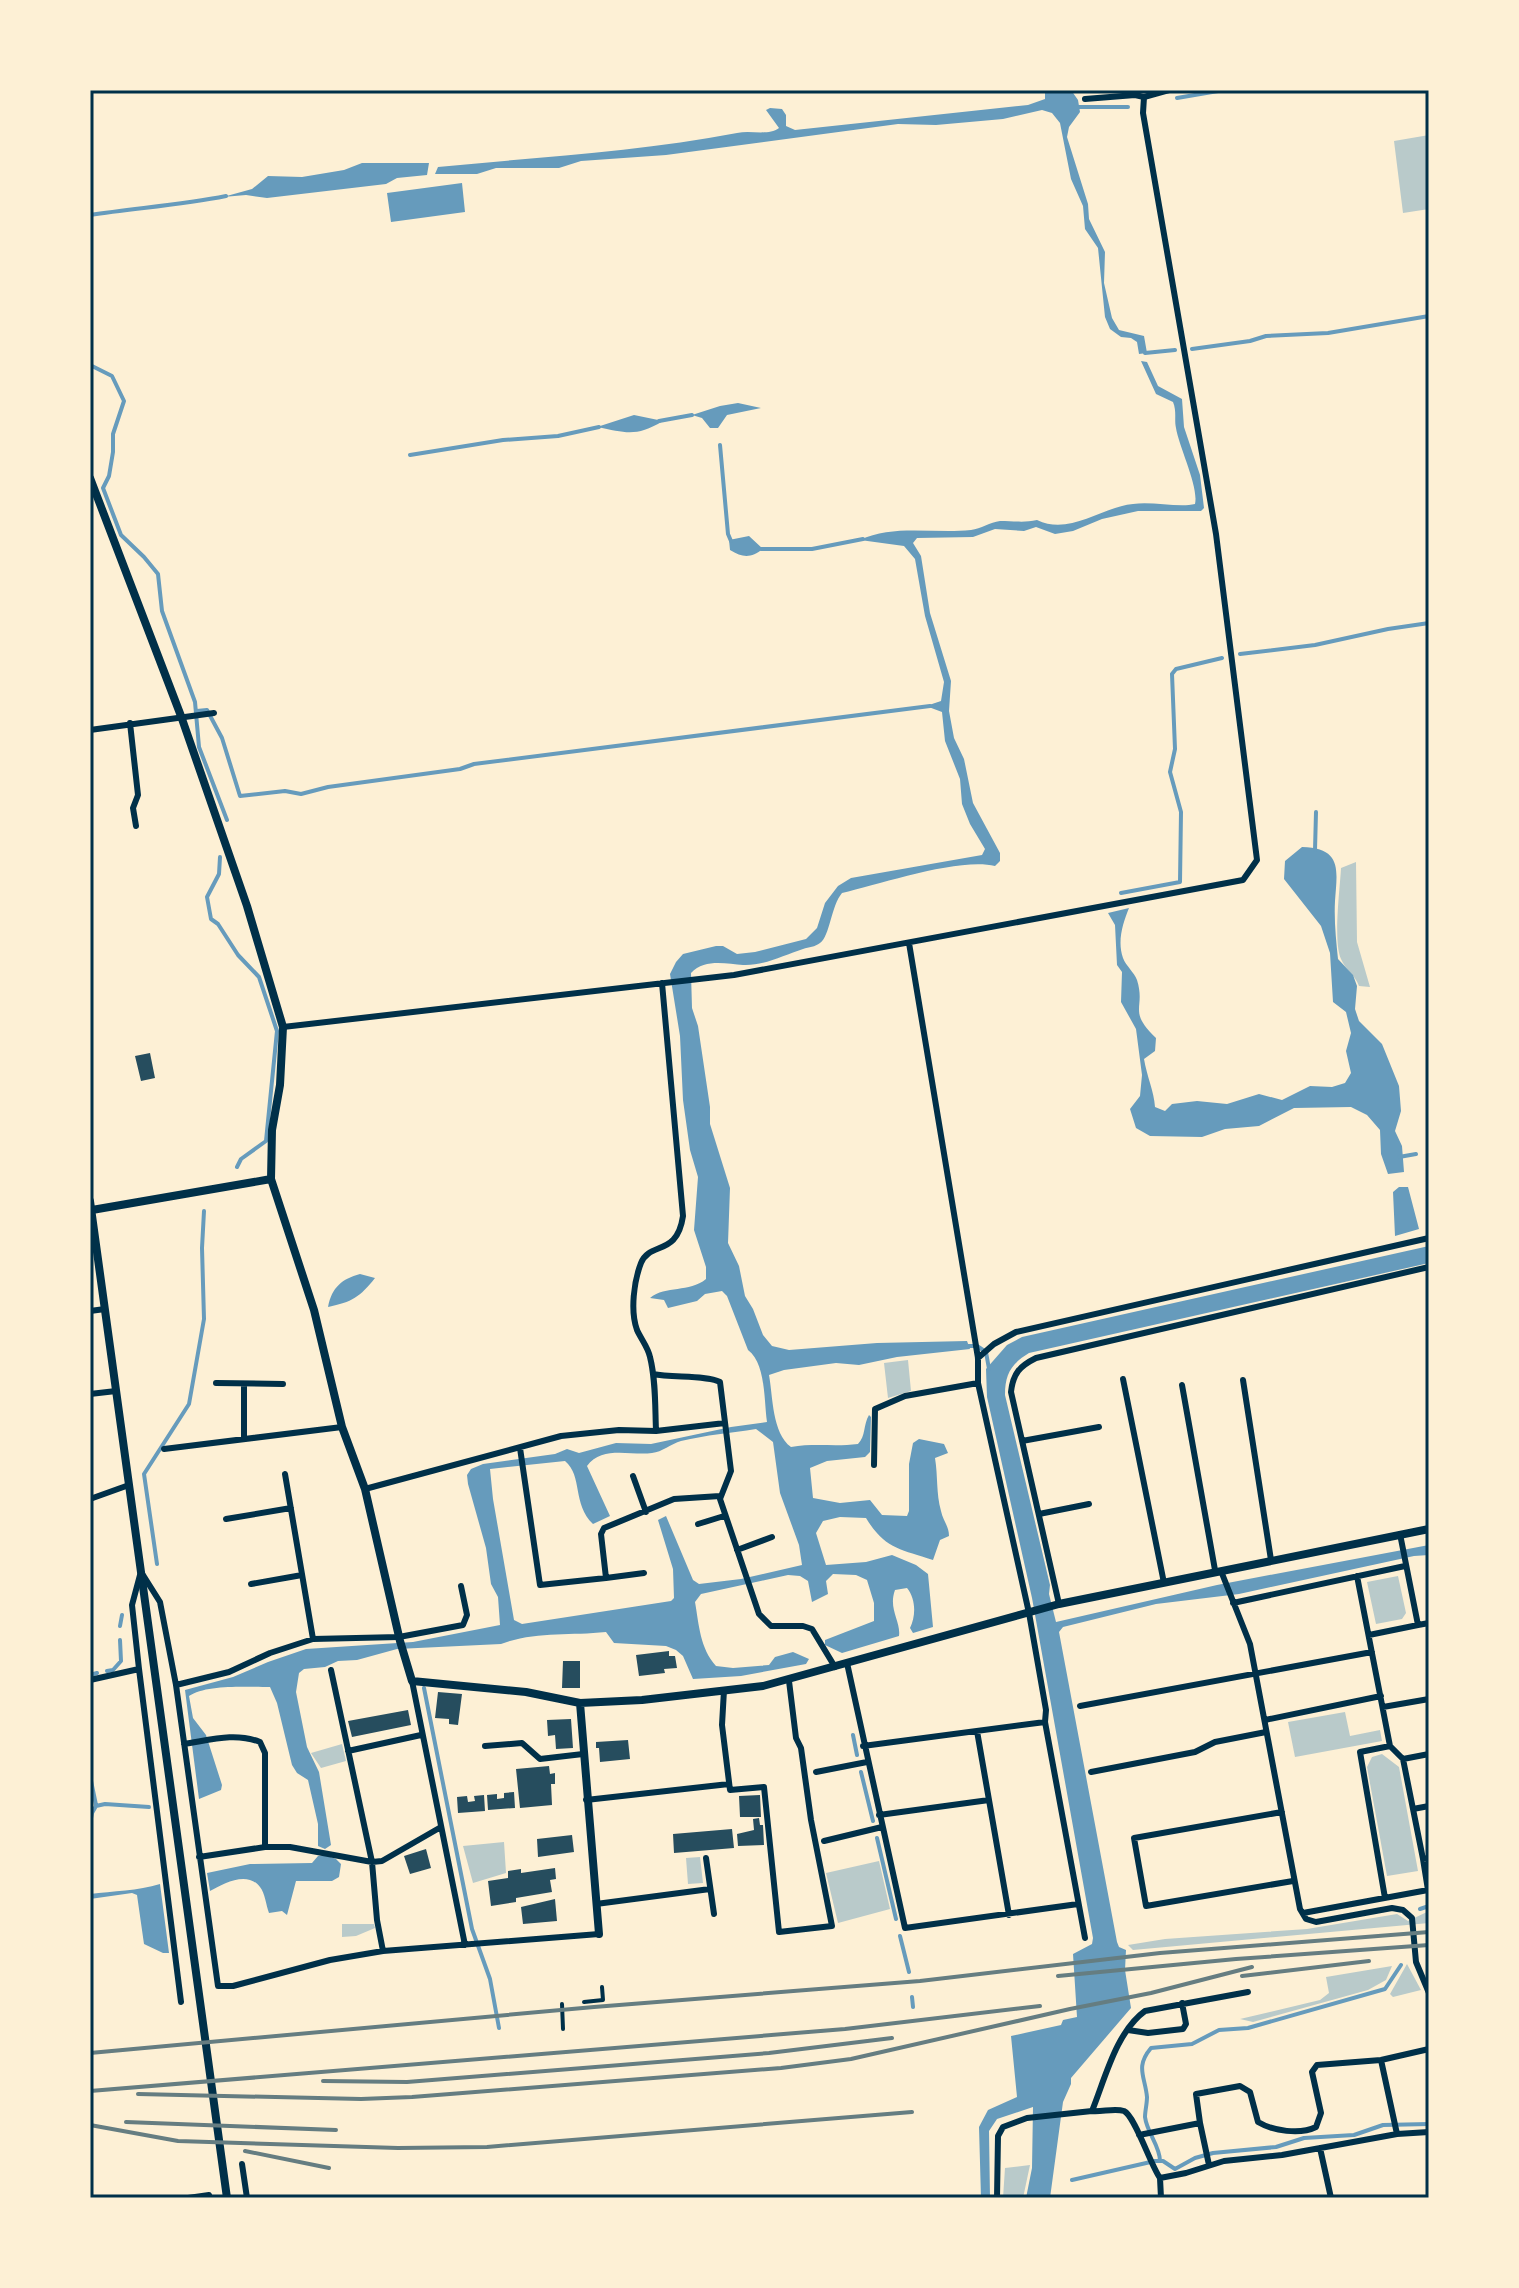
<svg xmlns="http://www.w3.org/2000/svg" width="1519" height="2288" viewBox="0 0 1519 2288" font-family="'PT Serif',serif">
<rect width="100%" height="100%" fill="#fdf0d5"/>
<path fill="#b9caca" d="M1429,135V209L1403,213L1394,141Z
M1356,862L1357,942L1370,987L1359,986C1355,975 1345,969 1341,959C1333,941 1340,889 1341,868Z
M908,1360L911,1391L888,1398L884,1363Z
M1398,1576L1406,1613L1402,1619L1376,1624L1367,1582Z
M1345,1712L1350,1736L1380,1730L1382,1741L1295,1757L1288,1722Z
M342,1744L346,1761L321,1768L311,1753Z
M1382,1754L1399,1767L1418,1871L1387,1876L1367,1767L1372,1757Z
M504,1842L506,1873L473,1883L463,1846Z
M700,1857L703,1883L688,1884L686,1858Z
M879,1861L890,1909L838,1923L826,1873Z
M1429,1911V1923L1133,1950L1128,1945L1165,1939L1307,1929L1397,1914L1408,1921Z
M342,1924H374L375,1928L356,1936L342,1937Z
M1407,1964L1421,1990L1393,1997L1390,1994Z
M1392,1966L1386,1980L1368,1990L1253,2022L1240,2019L1320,2000L1329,1993L1326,1977Z
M1030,2165L1023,2198H1003L1005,2168Z"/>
<path fill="#669bbc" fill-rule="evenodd" d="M1045,90H1071L1078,100L1080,112L1069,127L1067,137L1088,204L1089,219L1105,252L1104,283L1112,318L1119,330L1144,336L1147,353L1139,354L1137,342L1131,338L1121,337L1110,329L1105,317L1098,248L1085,229L1083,206L1071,179L1060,123L1052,113L1042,110L1003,119L936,125L898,124L666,155L581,161L559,168H496L477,174H435L438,167C538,157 639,152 737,133C751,130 768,136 779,128L766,110L770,108L782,109L786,115V126L795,130L1028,105L1045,99Z
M362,163H429L427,175L397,178L386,184L267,198L246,195L223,197L252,189L268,176L302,177L344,170Z
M462,183L465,212L391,222L387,193Z
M1141,361L1147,362L1158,386L1182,399L1184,427L1200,475L1204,508L1201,511H1138L1102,519L1073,531L1055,534L1036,527L1024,531L995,529L973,537L917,538L913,543L921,556L930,613L951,681L949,711L954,738L964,759L973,803L1000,853V861L995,866C960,857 880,884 842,893C831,906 830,936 820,943C815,947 809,947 803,949C784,955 764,966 743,965C727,964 705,958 691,973L692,1008L698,1026L710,1107V1124L730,1188L728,1243L739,1266L745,1296L753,1309L763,1335L772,1346L789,1350L877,1343L967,1341L970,1349L897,1357L859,1365L836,1363L784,1370L769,1375C773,1397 772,1433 791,1447C814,1443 836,1447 858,1444C866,1436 863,1425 869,1415L871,1417L870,1452L865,1457L827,1461L810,1468L813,1498L840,1503L870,1500L882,1515L907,1516L909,1511V1464L913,1443L919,1439L944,1444L948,1453L935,1458C938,1476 936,1493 941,1511C943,1521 949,1526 949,1536L940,1540L933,1560C900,1549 885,1549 866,1518L840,1517L823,1521L816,1533L826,1565L866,1562L892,1555L916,1565L928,1574L933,1627L913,1633L910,1628C916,1616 916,1599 907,1588L895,1590C888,1609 901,1621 899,1636L842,1653L825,1645V1640L874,1621V1603L867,1580L856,1575L833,1574L826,1581L828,1594L812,1602L808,1581L800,1576L788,1575L701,1594L695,1602C699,1625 700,1648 716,1666L733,1668L769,1665L775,1657L793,1652L809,1659L806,1664L741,1676L693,1679L683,1656L676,1650L666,1646L614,1643L606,1632C569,1636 536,1631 501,1644L397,1649L357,1660L338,1661L325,1667L304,1669L299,1673L296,1692L307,1747L319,1772L331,1845L325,1849L318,1846V1824L308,1780L297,1773L292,1765L277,1703L270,1687C249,1687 206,1684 189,1696L193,1718L206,1735L222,1785L221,1790L199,1799L185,1690L233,1677L268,1662L306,1649L413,1642L500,1625L498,1597L491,1584L486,1548L468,1484L467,1475L471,1469L483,1464L555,1454L567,1449L579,1453L616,1443L651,1444L731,1427L767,1422C764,1402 766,1363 748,1350L727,1296L722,1291L705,1294L697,1301L668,1308L664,1300L650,1298C666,1285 689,1293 706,1279V1267L694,1230L698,1177L690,1150L683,1100L680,1036L670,974L676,962L683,954L716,946H723L737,954L755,952L806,939L817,928L825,903L838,886L851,878L982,855L985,849L970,824L962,804L960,779L945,741L942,712L926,706L941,701L944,682L925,616L915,559L904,546L860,540C893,524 934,534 971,530C981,529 990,522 1000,521C1014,521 1024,523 1037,520C1070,536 1101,507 1133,504C1152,501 1179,508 1195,504C1199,487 1179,447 1176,428C1174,419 1177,412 1173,402L1156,394ZM756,1429L773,1442L780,1493L799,1545L802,1565L741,1579L699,1584L693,1580L666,1516L658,1520L673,1569L674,1598L671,1601L522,1624L514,1620L493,1499L490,1469L565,1461C583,1476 572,1504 593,1524L610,1516L587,1466C602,1445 631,1456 652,1453C662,1452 671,1444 681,1441C706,1435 731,1433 756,1429Z
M738,403L761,408L727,415L718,428H710L702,418L692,415L720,406Z
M634,415L663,421C636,437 627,433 597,427Z
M749,536L763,549C751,558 743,558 730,550L729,540Z
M1302,847C1343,848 1337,871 1335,901C1334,920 1336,940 1338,959L1353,975L1357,986L1355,1009L1359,1021L1382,1044L1399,1086L1401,1111L1395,1131L1402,1146L1404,1172L1388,1174L1381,1154L1380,1130L1367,1115L1351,1107L1294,1108L1259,1126L1225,1129L1202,1137L1150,1136L1136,1128L1130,1109L1140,1096L1142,1075L1136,1029L1121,1002L1122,972L1117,965L1115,925L1108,913L1129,908C1123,923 1117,941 1123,958C1126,966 1134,972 1137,980C1146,1009 1127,1010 1156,1038L1155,1051L1144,1059C1147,1077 1154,1091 1155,1107L1165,1111L1172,1104L1197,1101L1227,1104L1259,1094L1282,1100L1310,1086L1332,1087L1345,1083L1351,1073L1346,1051L1351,1033L1346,1012L1333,1002L1330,953L1321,926L1284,879L1285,861Z
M1399,1187H1408L1419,1229L1395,1236L1393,1192Z
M1429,1246V1263L1029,1353C1011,1364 1005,1374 1005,1395L1050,1585L1049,1594L1056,1622L1217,1585L1429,1545V1555L1414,1556L1239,1594L1156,1604L1063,1627L1059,1632L1117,1942L1119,1947L1126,1950L1125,1970L1131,2008L1071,2078V2084L1063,2102L1050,2198H1026L1032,2168L1033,2107L997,2119L989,2131L990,2198H981L979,2127L988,2110L1017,2097L1011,2036L1061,2025L1063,2020L1077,2017L1073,1954L1092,1944L1093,1938L1032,1598L987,1397L986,1369L1007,1345L1022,1337Z
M360,1274L375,1278C360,1297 352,1302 328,1307C332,1287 342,1279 360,1274Z
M325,1855L336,1859L341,1864L339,1877L332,1881H296L287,1915L282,1911L269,1913C266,1905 265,1893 260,1887C247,1870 223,1884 210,1891L207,1873L250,1864L312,1863L318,1856Z
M160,1884L169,1953H163L144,1944L137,1895L132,1893L90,1899V1894C113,1891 138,1891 160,1884Z"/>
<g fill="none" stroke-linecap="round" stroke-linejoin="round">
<path stroke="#669bbc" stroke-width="4" d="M1177,98L1224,90
M1074,107H1128
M90,215C136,208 181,205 226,196
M1192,349L1250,341L1266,336L1328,333L1429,316
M1145,353L1175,350
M90,365L112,376L124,401L113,434V452L109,476L103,488L121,535L144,557L158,574L162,611L195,702L199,747L227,820
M659,421L692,415
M720,445L728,534L731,541
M410,455L503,440L558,436L599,427
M761,549H812L863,539
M1240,654L1315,645L1388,629L1429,623
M197,711L207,710L222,738L240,796L285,791L301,794L328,787L460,769L474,764L930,706
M1315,850L1316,812
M220,857L219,874L207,897L211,919L218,924L238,955L259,977L277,1031L266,1141L241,1159L237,1167
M1121,893L1180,882L1181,812L1170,772L1175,749L1172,674L1176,669L1222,658
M1399,1157L1416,1154
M966,1346H977L986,1352L989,1369
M157,1564L144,1474L189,1404L204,1319L202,1248L204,1211
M120,1626L122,1615
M107,1671L113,1670L121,1661L120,1640
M90,1675L97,1673
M424,1688L472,1929L490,1979L499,2028
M853,1735L857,1755
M861,1772L873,1821
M90,1776L96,1805
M90,1823L92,1813L96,1806L105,1804L149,1807
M877,1838L896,1919
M1420,1909L1429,1906
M900,1936L909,1972
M912,1997L913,2007
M1160,2161C1160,2146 1147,2133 1145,2117C1145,2111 1147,2104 1147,2097C1145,2076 1135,2067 1151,2048L1192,2044L1219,2030L1248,2028L1385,1989L1401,1965
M1072,2180L1155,2161H1163L1175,2169L1195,2158L1213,2153L1276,2147L1304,2138L1354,2135L1383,2125L1429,2124"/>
</g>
<path fill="#264d5e" d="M150,1053L155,1078L141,1081L135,1056Z
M669,1651V1656H675L677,1668L664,1669L665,1673L639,1676L636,1655Z
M563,1661H580V1688H562Z
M438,1692L462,1694L458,1725L449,1724V1719L435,1718Z
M408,1710L411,1725L352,1737L348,1721Z
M571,1719L573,1748L556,1749L555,1735L548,1736L547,1720Z
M628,1740L630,1759L600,1762L599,1748H596V1742Z
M549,1766L550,1774L555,1773V1784H551L552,1805L520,1808L516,1769Z
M514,1792L515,1808L488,1810L487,1795L497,1794V1799L504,1798V1793Z
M484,1795L485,1811L458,1813L457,1797L467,1796L468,1802L475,1801L474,1796Z
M760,1795L761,1817H740L739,1796Z
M759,1818L760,1825H763L764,1845L738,1846L737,1834L754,1830L753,1819Z
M732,1829L734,1848L674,1853L673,1834Z
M572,1835L574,1852L538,1857L537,1839Z
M426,1849L431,1868L410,1874L404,1856Z
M555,1868L556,1879L550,1880L552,1892L516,1898V1902L491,1906L488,1881L508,1878V1871L521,1869V1873Z
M555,1899L557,1921L523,1924L521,1907Z"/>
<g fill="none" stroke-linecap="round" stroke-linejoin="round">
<path stroke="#003049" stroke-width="4" d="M584,2002L603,2000L602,1987
M562,2004L563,2029"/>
<path stroke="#003049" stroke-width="6" d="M1085,99L1135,95L1144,97
M130,723L138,795L133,808L136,826
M90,730L214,713
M909,943L978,1358V1383L1029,1613L1046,1710L1045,1722L1085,1938
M283,1027L734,975L1243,880L1257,860L1216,534L1143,113L1144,97L1169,90
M90,1311L105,1309
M978,1358L994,1344L1016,1332L1429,1238
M653,1374C672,1378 706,1375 720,1382L731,1471L720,1499L759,1614L771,1626H803L812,1629L835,1667
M1123,1379L1164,1583
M1243,1380L1271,1560
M216,1383L283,1384
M244,1384V1439
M1182,1385L1215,1570
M90,1394L116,1391
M656,1431L725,1423
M1022,1441L1099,1427
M520,1448L540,1585L606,1578L601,1534L604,1528L674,1499L720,1496
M164,1449L342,1427
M874,1465L875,1409L905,1396L978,1383
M285,1474L313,1639
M633,1476L646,1512
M365,1489L561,1436L619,1430L656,1431C655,1407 656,1381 650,1357C648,1347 641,1339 637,1330C630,1311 634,1281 641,1263C650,1241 677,1257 683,1216L662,983
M90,1499L129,1485
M1039,1514L1089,1504
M226,1519L291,1508
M698,1524L724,1516
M1400,1534L1418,1625L1429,1623
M737,1550L772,1537
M1221,1571L1250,1644L1300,1909L1306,1919L1316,1922L1392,1908L1403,1910L1412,1918L1416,1962L1429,1993
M143,1575L160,1602L176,1685L229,1672L270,1653L313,1639L399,1637L463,1625L467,1615L461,1586
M1357,1576L1390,1746L1403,1759
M606,1578L644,1573
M251,1584L302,1575
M1233,1603L1405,1566
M1059,1604L1011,1392C1013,1373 1020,1366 1036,1358L1429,1267
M1369,1635L1418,1625
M847,1663L905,1928L1078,1904
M139,1669L181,2002
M331,1670L372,1862L377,1920L383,1951
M90,1680L139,1669L132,1605L140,1575
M412,1681L465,1945
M176,1685L218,1986H233L330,1960L383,1951L599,1934
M724,1690L722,1725L730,1790L764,1787L779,1932L832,1926L811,1820L801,1748L796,1738L789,1681
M1080,1706L1372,1652
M1383,1707L1429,1699
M1265,1720L1381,1696
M977,1731L1009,1915
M184,1744C210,1740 235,1732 260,1742L265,1753V1847
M485,1746L522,1743L540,1759L583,1754
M863,1746L1045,1722
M348,1751L421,1735
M1429,1754L1403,1759L1423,1859L1429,1858
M816,1772L867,1762
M1091,1772L1195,1752L1215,1742L1266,1732
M586,1800L729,1784
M1413,1809L1429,1806
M1282,1812L1134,1838L1146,1906L1293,1881
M879,1815L989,1800
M824,1841L882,1827
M199,1857L265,1847H290L372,1862L382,1861L441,1827
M706,1858L714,1914
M1385,1898L1360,1752L1390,1746
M596,1904L710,1889
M1303,1913L1428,1890L1423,1859
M1128,2030L1148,2033L1183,2029L1186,2024L1182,2003
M1381,2060L1397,2134
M1092,2111C1102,2112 1115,2108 1124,2111C1135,2116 1150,2164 1160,2178L1186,2173L1224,2161L1282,2155L1397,2134L1429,2132
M1200,2123L1209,2165
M1139,2135L1200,2123L1196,2094L1240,2086L1250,2092L1258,2122C1273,2131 1300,2135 1316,2127L1321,2113L1312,2072L1317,2065L1381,2060L1429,2049
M1320,2148L1331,2198
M242,2164L247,2198
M1160,2178L1161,2198
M188,2198L209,2195L210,2198
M997,2198L998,2136L1003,2127L1027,2118L1092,2111C1105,2079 1116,2032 1145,2011L1248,1992"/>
<path stroke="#003049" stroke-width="8" d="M90,478L181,716L247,906L283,1027L280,1085L272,1130L271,1179L314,1310L342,1427L365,1489L400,1641L412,1681L526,1692L580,1703L642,1700L763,1686L1059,1604L1429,1529
M90,1201L227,2198
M92,1210L271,1179
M580,1703L599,1934"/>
<path stroke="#657d81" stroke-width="4" d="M1058,1976L1236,1959L1429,1945
M1242,1976L1369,1961
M90,2053L594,2007L920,1981L1160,1953L1429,1932
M323,2081L407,2082L769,2053L892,2038
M90,2091L845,2029L1040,2006
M138,2094L361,2099L412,2097L781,2068L851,2059L1070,2009L1151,1993L1252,1967
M126,2122L336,2130
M90,2125L178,2141L398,2148L487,2147L912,2112
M245,2151L329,2168"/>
</g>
<rect width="1519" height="2288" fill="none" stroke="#fdf0d5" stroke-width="184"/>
<rect x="92" y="92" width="1335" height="2104" fill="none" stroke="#003049" stroke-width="3"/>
</svg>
